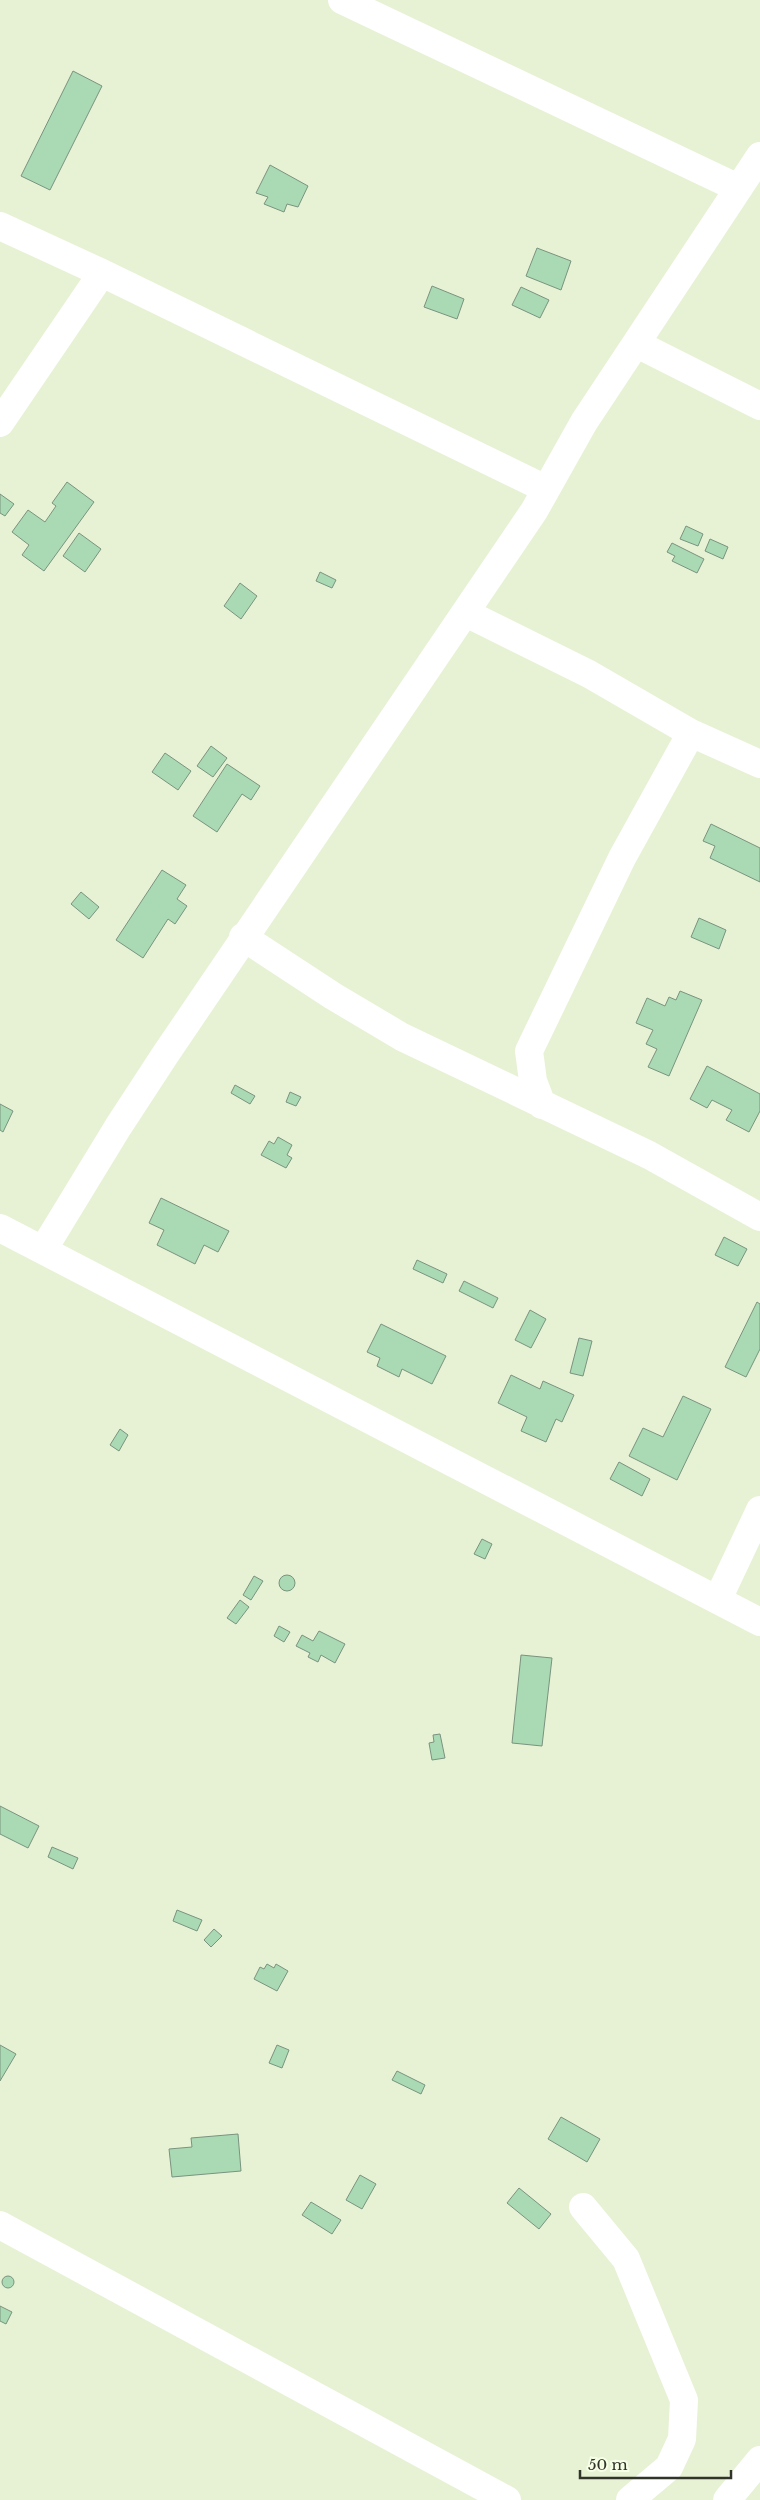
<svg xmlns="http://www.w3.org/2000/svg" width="760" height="2500" viewBox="0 0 760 2500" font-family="'Libre Baskerville',serif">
<rect width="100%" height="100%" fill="#e7f2d4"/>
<path fill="#a9dab3" stroke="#7a937f" d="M73,71L102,86L50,190L21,176Z
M270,165L308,186L298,207L287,204L284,212L264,204L268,197L256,193Z
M537,248L571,261L561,290L526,276Z
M432,286L464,299L457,319L424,307Z
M521,287L549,300L540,318L512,305Z
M67,482L94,502L44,571L22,555L29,545L12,532L28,510L45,522L56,506L52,503Z
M0,494L14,504L5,516L0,513Z
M686,526L703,534L698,546L680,539Z
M79,533L101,549L85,572L63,556Z
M710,539L728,547L723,559L705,551Z
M672,543L704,559L697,573L672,561L675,556L667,552Z
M320,572L336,580L332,588L316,581Z
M240,583L257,596L241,619L224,606Z
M211,746L227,758L213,777L197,766Z
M165,753L191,771L178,790L152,772Z
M227,764L260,786L251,800L242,794L217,832L193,816Z
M711,824L760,848V882L710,858L715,846L703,841Z
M162,870L186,885L177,899L187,906L175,924L168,919L143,958L116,940Z
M81,892L99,907L89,919L71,904Z
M699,918L726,930L719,949L691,937Z
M680,991L702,1000L669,1076L648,1067L657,1049L646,1044L653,1030L636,1023L647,998L665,1006L669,997L676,1000Z
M707,1066L760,1094V1111L749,1132L726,1120L732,1110L712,1100L707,1108L690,1099Z
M235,1085L255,1096L250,1104L231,1093Z
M290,1092L301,1097L296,1106L286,1102Z
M0,1104L13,1111L3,1132L0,1130Z
M278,1137L292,1145L287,1155L292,1158L286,1168L261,1155L269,1141L274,1144Z
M161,1198L229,1231L218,1252L204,1245L195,1264L157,1245L164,1230L149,1223Z
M724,1237L747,1249L738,1266L715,1255Z
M417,1260L447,1274L443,1283L413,1269Z
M464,1281L498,1298L493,1308L459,1291Z
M757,1302L760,1304V1349L746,1377L725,1367Z
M530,1310L546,1319L531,1348L515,1340Z
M381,1324L446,1356L432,1384L402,1369L399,1377L377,1366L380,1358L367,1352Z
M579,1338L592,1341L583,1376L570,1373Z
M511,1375L540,1389L543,1381L574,1395L562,1422L556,1419L546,1442L521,1431L527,1417L498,1403Z
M683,1396L711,1409L677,1480L629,1456L643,1428L663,1437Z
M120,1429L128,1435L119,1451L110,1445Z
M619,1462L650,1479L642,1496L610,1479Z
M482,1539L492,1544L485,1559L474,1554Z
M279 1583a8 8 0 1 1 16 0a8 8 0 1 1-16 0Z
M254,1576L263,1581L251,1600L243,1595Z
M240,1600L249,1607L236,1624L227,1618Z
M279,1626L290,1632L284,1642L274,1636Z
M319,1631L345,1644L335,1663L321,1655L318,1662L308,1657L310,1653L296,1646L302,1635L313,1641Z
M521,1655L552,1658L542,1746L512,1743Z
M440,1734L445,1758L432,1760L429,1743L434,1742L433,1735Z
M0,1806L39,1826L28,1848L0,1834Z
M52,1847L78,1858L73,1869L48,1857Z
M177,1910L202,1920L197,1931L173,1921Z
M214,1929L222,1936L211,1947L204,1940Z
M267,1964L274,1968L276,1964L288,1971L277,1991L254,1979L260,1967L264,1969Z
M0,2045L16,2054L0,2081Z
M277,2045L289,2050L282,2068L269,2063Z
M397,2071L425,2085L421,2094L392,2080Z
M561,2117L600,2139L587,2162L548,2139Z
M238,2134L241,2171L172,2177L169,2149L192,2147L191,2138Z
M360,2175L376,2184L362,2209L346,2200Z
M519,2188L551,2214L539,2229L507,2203Z
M311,2202L341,2220L332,2234L302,2215Z
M2 2282a6 6 0 1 1 12 0a6 6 0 1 1-12 0Z
M0,2306L12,2312L6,2324L0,2321Z"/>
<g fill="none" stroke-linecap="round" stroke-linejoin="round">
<path stroke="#fff" stroke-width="28" d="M342,0L738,188
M0,226L102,273L546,489
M637,344L760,406
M0,423L102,273
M466,613L589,674L691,733L760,764
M243,937L333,996L402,1037L649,1155L760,1217
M542,1105L533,1081L529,1051L622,858L691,733
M0,1228L760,1622
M43,1250L118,1127L165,1055L534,511L584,422L760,156
M718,1599L760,1510
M583,2207L626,2259L684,2400L682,2439L669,2467L630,2500
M0,2225L507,2500
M727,2500L760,2460"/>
</g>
<path d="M580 2470v8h151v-8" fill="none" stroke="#303429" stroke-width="2.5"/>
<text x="588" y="2470" font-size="15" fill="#303429" stroke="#f6fee6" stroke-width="4" paint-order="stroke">50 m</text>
</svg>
